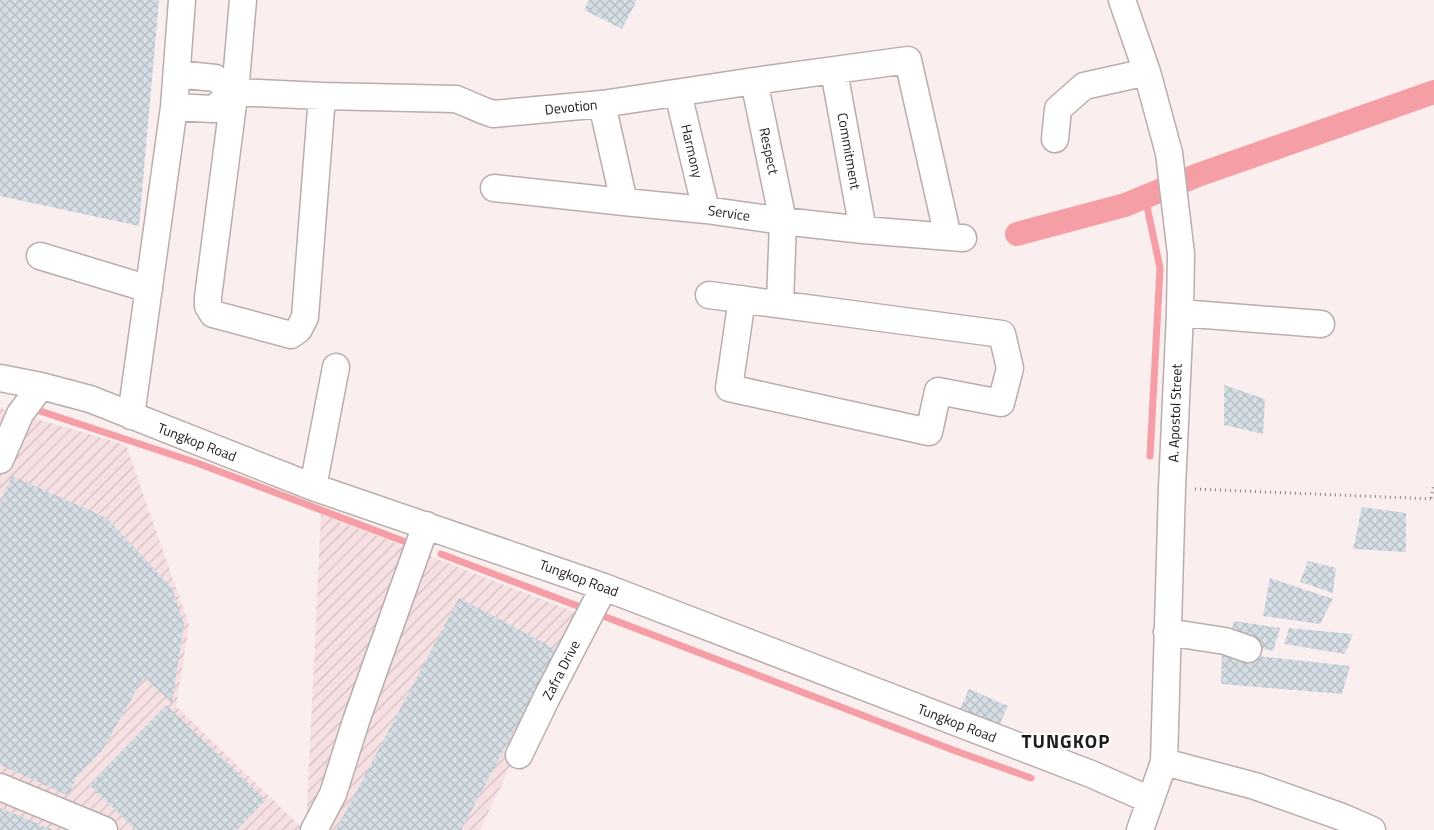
<svg xmlns="http://www.w3.org/2000/svg" width="1434" height="830" viewBox="0 0 1434 830" font-family="'Titillium Web',sans-serif">
<defs>
<pattern id="industrial-furrows" width="10" height="10" patternUnits="userSpaceOnUse" patternTransform="scale(1.25)"><rect width="10" height="10" fill="#f6e0e1"/><path d="M-1 1l2-2M0 10L10 0M9 11l2-2" fill="none" stroke="#d2c0c0"/></pattern>
<pattern id="building-cross-hatch" width="8" height="8" patternUnits="userSpaceOnUse" patternTransform="scale(1.25)"><rect width="8" height="8" fill="#d5dee5"/><path d="M0 0l8 8M0 8l8-8" fill="none" stroke="#b6bec4"/></pattern>
</defs>
<rect width="100%" height="100%" fill="#fbeeef"/>
<path fill="url(#industrial-furrows)" d="M0,408L126,445L189,625L176,706L304,830H0Z
M321,514L582,615L480,830H306Z"/>
<g fill="none" stroke-linecap="round" stroke-linejoin="round">
<path stroke="#f69ea6" stroke-width="7" d="M1145,197L1160,268L1150,456
M40,411L197,463L411,544
M441,554L583,608
M598,614L953,750L1031,778"/>
<path stroke="#f69ea6" stroke-width="24" d="M1017,234L1125,205L1198,175L1434,92"/>
</g>
<path fill="url(#building-cross-hatch)" d="M0,0H159L139,226L0,196Z
M589,0H637L622,29L584,10Z
M1224,385L1265,399L1263,434L1224,425Z
M12,476L107,518L172,588L184,624L172,703L144,677L101,752L76,777L69,796L0,765V503Z
M1362,507L1406,513V552L1353,549Z
M1308,561L1336,568L1333,593L1300,582Z
M1270,578L1333,599L1320,624L1263,616Z
M459,598L557,650L461,830H336Z
M1234,621L1280,628L1273,651L1229,641Z
M1289,628L1353,634L1345,654L1284,644Z
M1222,652L1350,666L1342,694L1221,684Z
M969,689L1008,706L997,730L958,713Z
M166,705L266,800L237,830H136L89,785Z
M0,808L53,830H0Z"/>
<g fill="none" stroke-linecap="round" stroke-linejoin="round">
<defs>
<path id="minor" d="M243,0L236,81L208,297V306L213,314L291,335L299,329L305,317L322,96
M1122,0L1147,72L1169,153L1181,254L1180,313L1172,488L1164,762L1140,830
M834,71L863,230
M754,81L783,221L780,304
M235,92L322,96L456,99C469,104 480,110 493,114L602,104L754,81L908,60L948,237
M678,93L706,210
M602,104L624,202
M174,107L213,109L235,92L215,78L177,74
M1055,139L1058,109L1084,86L1147,72
M494,188L624,202L706,210L783,221L863,230L963,238
M40,256L149,289
M709,295C807,308 904,321 1002,334L1010,368L1001,403L938,391L929,432L729,388L742,299
M1180,313L1321,324
M0,378L41,386L90,399L313,487L604,587L1091,774L1150,800
M131,416L174,107L182,0
M0,460L20,414L41,386
M313,487L336,367
M1167,632L1225,641L1248,649
M519,755L548,695L604,587
M1164,762L1255,786L1342,817L1372,830
M0,787L104,830
M314,830L333,794L356,721L426,525"/>
</defs>
<use href="#minor" stroke="#b9adad" stroke-width="29"/>
<path stroke="#888081" stroke-width="3" stroke-dasharray="1 4" stroke-linecap="butt" d="M1195,489L1434,499
M1431,498L1434,484"/>
<use href="#minor" stroke="#fff" stroke-width="26"/>
</g>
<g text-anchor="middle" stroke-width="4" stroke-linejoin="round" paint-order="stroke">
<g font-size="14" fill="#1f1b1b" stroke="#fff">
<text transform="translate(571 107) rotate(-6)" y="5">Devotion</text>
<text transform="translate(692 151) rotate(77)" y="5">Harmony</text>
<text transform="translate(769 151) rotate(78)" y="5">Respect</text>
<text transform="translate(849 151) rotate(80)" y="5">Commitment</text>
<text transform="translate(729 213) rotate(8)" y="5">Service</text>
<text transform="translate(1175 413) rotate(-88)" y="5">A. Apostol Street</text>
<text transform="translate(197 442) rotate(21)" y="5">Tungkop Road</text>
<text transform="translate(579 578) rotate(20)" y="5">Tungkop Road</text>
<text transform="translate(561 670) rotate(-63)" y="5">Zafra Drive</text>
<text transform="translate(957 723) rotate(21)" y="5">Tungkop Road</text>
</g>
<g font-size="19" font-weight="bold" letter-spacing="1" fill="#1f1b1b" stroke="#fff">
<text x="1066" y="748">TUNGKOP</text>
</g>
</g>
</svg>
